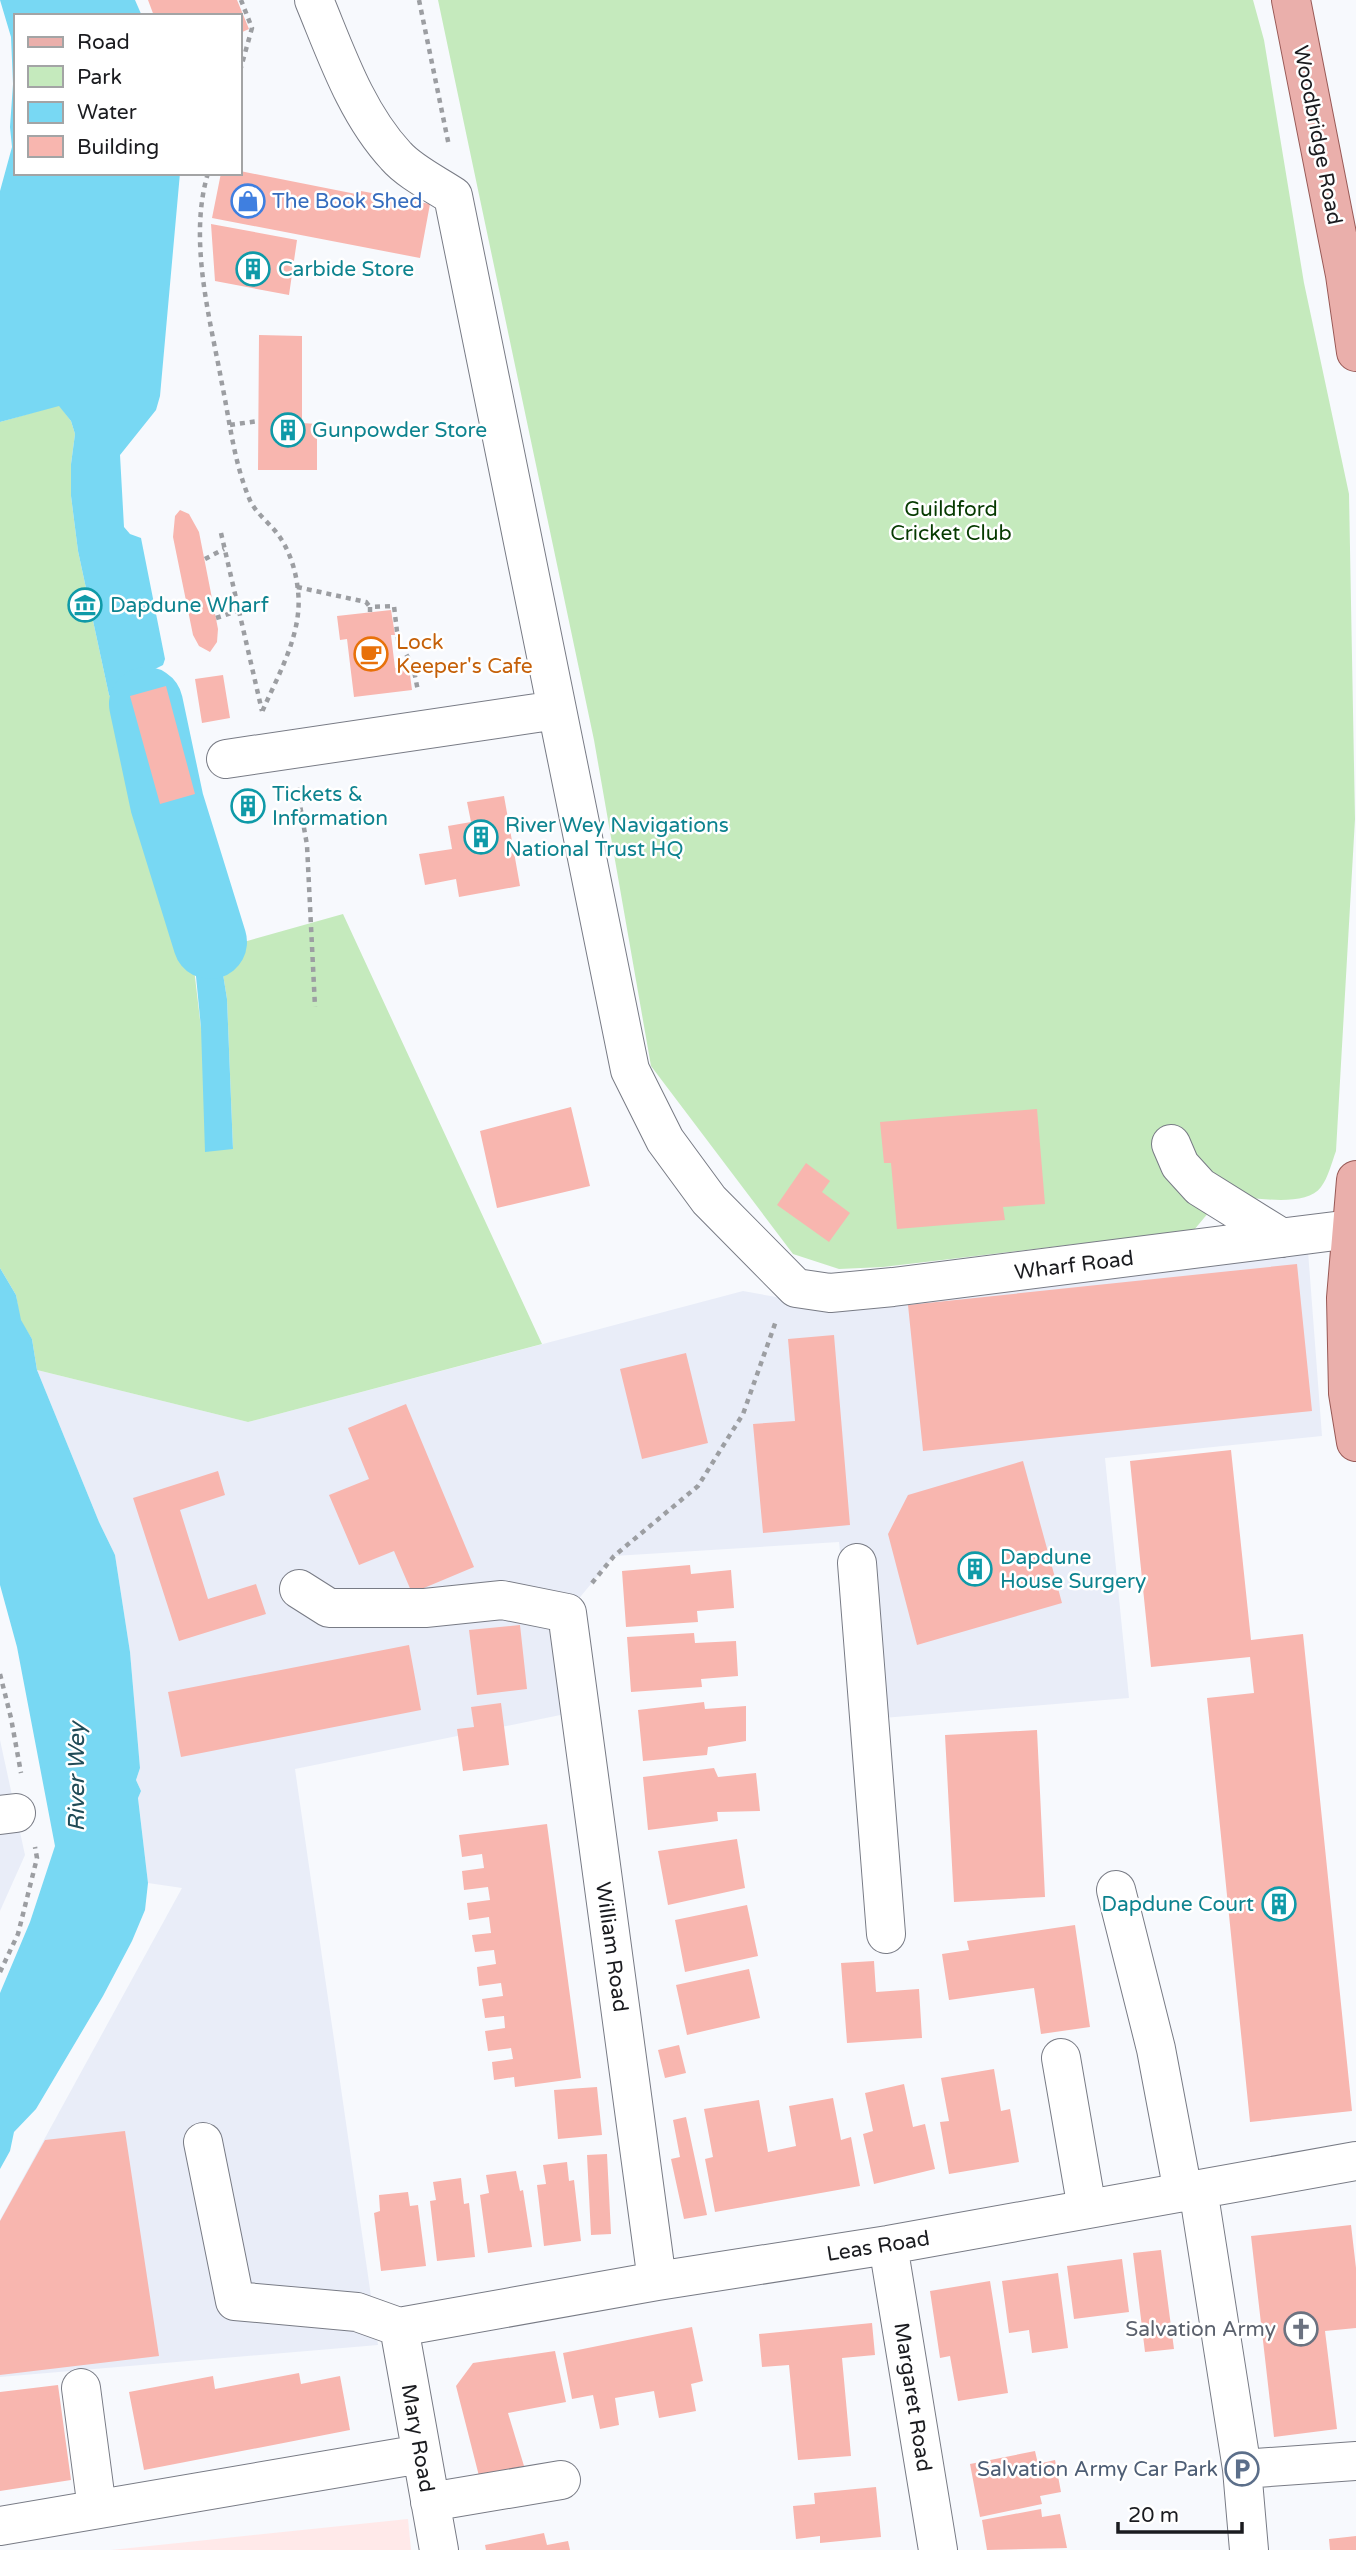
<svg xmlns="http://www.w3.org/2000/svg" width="1356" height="2550" viewBox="0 0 1356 2550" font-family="'Varela Round',sans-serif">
<rect width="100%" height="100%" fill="#f7f9fd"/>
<path fill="#e9edf8" d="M1308,1251L1322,1436L1105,1458L1129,1698L858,1720L839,1542L614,1556L567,1613L580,1711L295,1769L378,2345L0,2377V2220L182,1888L148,1883L138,1797L141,1791L136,1780L140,1768L130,1652L115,1555L99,1522L37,1370L248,1422L743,1291L814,1304Z
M0,1740L25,1855L0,1911Z"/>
<path fill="#ffe9e9" d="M408,2519L411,2550H111Z"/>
<path fill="#c5eabd" d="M438,0H1253L1264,40L1304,283L1349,494L1355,819L1336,1151C1332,1162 1328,1178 1321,1187C1305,1209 1248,1197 1224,1194L1194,1230L883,1267L839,1269L793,1254L651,1066L594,740Z
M59,405L71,421L75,434L71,464V496L78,551L109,695L114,703L147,695L191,843L161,850L177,909L191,943L201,1028L233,1149L227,999L219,949L343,914L542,1344L248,1422L37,1370L32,1339L20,1320L16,1295L0,1268V422Z"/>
<path fill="#78d8f3" d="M0,0H135L142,16H16V173H180L160,396L156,410L120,455L124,527L130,534L141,538L165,659L163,665L151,671L146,688L147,695L116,703H114L109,695L78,551L71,496V464L75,434L71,421L59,406L0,422V191L12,147L10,127L13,84L11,37Z
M191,843L219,949L227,999L233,1149L205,1152L201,1028L195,966L191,943L177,909L161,850Z
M0,1268L16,1295L21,1320L32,1339L37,1370L99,1522L115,1555L130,1652L140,1768L136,1780L141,1791L138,1798L148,1883L145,1910L132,1941L103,1996L36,2109L14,2132L10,2151L0,2169V1993L30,1922L55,1846L17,1647L0,1585Z"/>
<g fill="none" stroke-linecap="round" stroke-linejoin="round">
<path stroke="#78d8f3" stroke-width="74" d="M146,704L167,803L210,942"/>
</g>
<path fill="#f8b6af" d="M148,0H237L249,29L240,33V16H154Z
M240,171L361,195V191L430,204L420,258L212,218L221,173H240Z
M211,224L297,240L289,295L215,281Z
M259,335L302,336V423L317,424V470H258Z
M180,510L189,514L199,532L218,629L217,642L210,652L199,646L193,635L173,537L175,516Z
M391,610L395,635H391L395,668L409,667L412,690L354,697L347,639L340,640L337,616Z
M223,675L230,718L202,723L195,679Z
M166,686L195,794L160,804L130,696Z
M504,796L520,886L459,897L456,879L425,885L419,854L452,849L448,826L471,822L467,802Z
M237,797H260L259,816H237Z
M571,1107L590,1186L497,1208L480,1131Z
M1037,1109L1045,1204L1003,1207L1005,1220L897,1229L891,1163H884L880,1122Z
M806,1163L830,1181L822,1192L850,1213L829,1242L777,1205Z
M1297,1264L1312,1411L923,1451L908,1305Z
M834,1335L850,1525L763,1533L753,1424L795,1421L788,1339Z
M686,1353L708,1443L642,1459L620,1369Z
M406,1404L474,1567L412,1593L394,1551L359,1565L329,1495L369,1479L348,1428Z
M1231,1450L1251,1640L1303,1634L1352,2111L1250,2122L1207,1698L1254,1693L1250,1657L1151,1667L1130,1461Z
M1023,1461L1062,1603L917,1645L888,1534L908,1495Z
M218,1471L225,1495L180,1510L208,1599L256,1584L266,1614L179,1641L133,1498Z
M690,1565L691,1574L731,1570L734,1608L697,1611L698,1622L626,1627L622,1571Z
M520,1625L527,1689L477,1695L469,1630Z
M694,1633L695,1643L736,1641L738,1676L701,1679L702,1687L631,1692L627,1637Z
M409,1645L421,1710L181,1757L168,1692Z
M704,1702L705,1709L746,1706V1741L708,1747L707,1755L643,1761L638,1710Z
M501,1703L509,1765L463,1771L457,1729L474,1727L471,1707Z
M1037,1730L1045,1897L954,1902L945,1735Z
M714,1768L718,1777L756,1773L760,1811L717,1812L718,1821L648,1830L643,1777Z
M547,1824L581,2078L515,2087L514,2077L494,2080L492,2062L513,2059L511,2048L488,2051L485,2031L505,2028L504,2016L485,2018L482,1999L503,1996L501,1983L479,1986L477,1967L496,1964L494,1950L475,1952L472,1935L491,1933L489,1917L469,1920L467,1903L490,1900L488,1887L464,1890L462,1871L484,1868L482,1854L462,1857L459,1835Z
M737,1839L745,1888L668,1905L658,1851Z
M747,1905L758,1956L685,1972L675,1920Z
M1075,1925L1090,2027L1041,2034L1034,1988L949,2000L942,1954L969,1950L967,1941Z
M874,1961L876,1992L919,1989L922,2038L847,2043L841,1963Z
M749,1969L760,2018L687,2035L676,1985Z
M679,2045L686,2073L665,2078L658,2050Z
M994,2069L1001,2111L1010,2109L1019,2162L949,2174L940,2122L949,2121L941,2078Z
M904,2084L913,2127L925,2124L935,2169L874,2184L863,2134L873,2131L865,2093Z
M597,2087L602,2135L558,2139L554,2090Z
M833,2098L841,2140L851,2137L860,2186L715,2212L705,2159L713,2157L704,2109L759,2100L768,2152L796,2146L789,2106Z
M686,2117L707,2215L684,2219L671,2159L680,2157L673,2120Z
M125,2131L159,2356L0,2375V2221L45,2140Z
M607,2154L611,2234L591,2235L587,2155Z
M567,2162L569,2181L574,2180L581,2241L544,2246L537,2185L546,2184L543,2165Z
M516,2171L520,2191L523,2190L532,2247L488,2253L480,2195L489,2193L486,2175Z
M461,2178L464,2204L469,2203L475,2257L437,2261L430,2201L436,2200L433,2182Z
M408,2192L410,2206L418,2205L426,2266L381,2271L374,2213L380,2211L379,2195Z
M1351,2225L1356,2268V2328L1325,2331L1337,2429L1274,2437L1251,2236Z
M1161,2250L1174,2349L1145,2352L1133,2253Z
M1122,2259L1129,2312L1074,2319L1067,2266Z
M1058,2273L1068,2348L1032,2353L1029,2330L1009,2333L1002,2281Z
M990,2281L1008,2393L958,2401L950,2356L940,2358L930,2291Z
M872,2323L875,2355L842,2358L851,2456L798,2460L789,2365L762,2367L759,2334Z
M692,2327L703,2381L691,2384L696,2411L659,2418L654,2391L615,2398L619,2425L600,2429L593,2395L572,2399L563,2353Z
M555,2351L566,2402L508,2413L524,2466L479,2476L456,2386L473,2363Z
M299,2373L301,2384L340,2376L350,2430L144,2470L129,2392L213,2376L215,2389Z
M58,2385L71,2480L0,2491V2392Z
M1035,2451L1038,2464L1055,2460L1061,2492L1040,2496L1042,2504L980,2517L970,2464Z
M876,2487L881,2537L820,2543V2536L796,2539L793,2506L815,2504L814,2493Z
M1041,2509L1042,2517L1060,2514L1067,2548L987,2550L982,2520Z
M544,2533L547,2545L568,2541L570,2550H486L485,2545Z
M1356,2536V2550H1330L1329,2539Z"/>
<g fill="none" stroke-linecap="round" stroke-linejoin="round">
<defs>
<path id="minor" d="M314,0C336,53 356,113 396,156C410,172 435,184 453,196L630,1070L665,1140L709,1200L796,1288L830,1293L893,1287L1351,1229
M226,759L557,710
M1171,1144L1180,1165L1200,1187L1282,1238
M857,1563L886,1934
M299,1589L329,1608H425L502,1600L567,1613L657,2281
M0,1815L16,1813
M1116,1890L1156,2049L1183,2192
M1061,2058L1087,2209
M203,2142L235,2301L357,2312L399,2327L657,2281L888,2245L1356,2161
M1198,2189L1242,2469
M888,2245L938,2550
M399,2327L439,2550
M81,2388L97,2509
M430,2502L561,2480
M0,2526L421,2454
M1249,2550L1242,2469L1356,2461"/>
<path id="major" d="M1291,0L1345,275L1356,352
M1356,1180L1346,1298L1348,1393L1356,1442"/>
</defs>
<use href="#minor" stroke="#787b85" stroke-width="40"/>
<use href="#major" stroke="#985956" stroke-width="40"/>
<path stroke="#9c9ea2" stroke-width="4.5" stroke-dasharray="5 5" stroke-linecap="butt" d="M419,0L449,146
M240,71L252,28L241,0
M208,173C188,240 210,318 222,384C230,423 234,462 249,498C254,511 267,521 276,532C289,548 296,570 298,591C303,633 278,675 262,712
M230,425L258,421
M221,533L262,711
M205,559L224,549
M297,587L366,602L370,607
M370,612V607L394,606L398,640L413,666L418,691
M216,618L238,611
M297,788L307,845L315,1007
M592,1583L614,1556L698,1486L743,1414L776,1321
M0,1674L11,1718L21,1773
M0,1972L18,1934L37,1858L35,1847"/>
<use href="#minor" stroke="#fff" stroke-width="38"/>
<use href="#major" stroke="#eaafab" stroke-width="38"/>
</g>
<defs>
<symbol id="shop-ring" viewBox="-11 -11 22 22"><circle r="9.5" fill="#fff" stroke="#3f7fe0" stroke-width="1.5"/><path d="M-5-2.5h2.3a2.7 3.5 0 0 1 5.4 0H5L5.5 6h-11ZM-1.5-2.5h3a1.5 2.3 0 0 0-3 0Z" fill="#3f7fe0"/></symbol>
<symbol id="building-ring" viewBox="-11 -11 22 22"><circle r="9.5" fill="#fff" stroke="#0f9aa8" stroke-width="1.5"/><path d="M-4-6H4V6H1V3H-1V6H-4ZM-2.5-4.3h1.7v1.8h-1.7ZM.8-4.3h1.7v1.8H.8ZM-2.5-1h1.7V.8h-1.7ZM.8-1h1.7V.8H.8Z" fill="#0f9aa8"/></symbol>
<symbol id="museum-ring" viewBox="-11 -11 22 22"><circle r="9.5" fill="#fff" stroke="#0f9aa8" stroke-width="1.5"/><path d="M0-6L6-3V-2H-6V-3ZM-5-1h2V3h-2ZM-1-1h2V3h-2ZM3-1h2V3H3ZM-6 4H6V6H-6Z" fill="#0f9aa8"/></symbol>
<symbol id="cafe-ring" viewBox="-11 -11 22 22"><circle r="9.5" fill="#fff" stroke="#e8710a" stroke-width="1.5"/><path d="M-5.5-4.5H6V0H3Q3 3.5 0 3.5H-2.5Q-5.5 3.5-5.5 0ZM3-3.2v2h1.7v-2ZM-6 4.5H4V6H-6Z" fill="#e8710a"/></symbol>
<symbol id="church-ring" viewBox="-11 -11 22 22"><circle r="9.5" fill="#fff" stroke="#6b7280" stroke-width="1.5"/><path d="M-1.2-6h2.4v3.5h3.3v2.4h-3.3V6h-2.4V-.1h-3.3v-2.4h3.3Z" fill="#6b7280"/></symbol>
<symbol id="parking-ring" viewBox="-11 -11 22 22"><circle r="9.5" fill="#fff" stroke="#5c6f8a" stroke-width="1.5"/><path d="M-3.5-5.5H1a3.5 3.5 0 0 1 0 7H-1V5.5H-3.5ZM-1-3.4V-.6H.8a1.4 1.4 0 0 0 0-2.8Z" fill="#5c6f8a"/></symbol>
</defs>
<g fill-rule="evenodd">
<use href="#shop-ring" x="229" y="182" width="38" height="38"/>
<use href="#building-ring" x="234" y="250" width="38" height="38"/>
<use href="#building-ring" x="269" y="411" width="38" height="38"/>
<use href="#museum-ring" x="66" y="586" width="38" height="38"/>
<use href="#cafe-ring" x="352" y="635" width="38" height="38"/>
<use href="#building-ring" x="229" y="787" width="38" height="38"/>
<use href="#building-ring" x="462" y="818" width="38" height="38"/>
<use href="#building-ring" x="956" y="1550" width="38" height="38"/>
<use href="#building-ring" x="1260" y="1885" width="38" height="38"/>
<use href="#church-ring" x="1282" y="2310" width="38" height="38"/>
<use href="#parking-ring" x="1223" y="2450" width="38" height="38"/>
</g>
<g text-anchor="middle" stroke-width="5" stroke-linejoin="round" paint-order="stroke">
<g font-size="21" fill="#1a1b1f" stroke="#fff">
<text transform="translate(1318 135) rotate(79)" y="7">Woodbridge Road</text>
<text transform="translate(1074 1265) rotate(-7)" y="7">Wharf Road</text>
<text transform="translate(612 1947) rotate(82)" y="7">William Road</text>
<text transform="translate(878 2246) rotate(-9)" y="7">Leas Road</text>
<text transform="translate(913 2397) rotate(81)" y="7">Margaret Road</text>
<text transform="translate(418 2438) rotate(80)" y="7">Mary Road</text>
</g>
<g font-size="21" fill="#366cbe" stroke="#fff" text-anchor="start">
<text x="272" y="208">The Book Shed</text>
</g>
<g font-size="21" fill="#0d838f" stroke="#fff" text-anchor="start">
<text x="278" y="276">Carbide Store</text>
<text x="312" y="437">Gunpowder Store</text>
<text x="110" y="612">Dapdune Wharf</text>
<text x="272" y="801">Tickets &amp;<tspan x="272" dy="24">Information</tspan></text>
<text x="505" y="832">River Wey Navigations<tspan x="505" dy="24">National Trust HQ</tspan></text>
<text x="1000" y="1564">Dapdune<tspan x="1000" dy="24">House Surgery</tspan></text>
<text x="1254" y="1911" text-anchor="end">Dapdune Court</text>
</g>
<g font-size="21" fill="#063a00" stroke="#fff">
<text x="951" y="516">Guildford<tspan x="951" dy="24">Cricket Club</tspan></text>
</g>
<g font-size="21" fill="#c56008" stroke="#fff" text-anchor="start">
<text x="396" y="649">Lock<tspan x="396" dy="24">Keeper's Cafe</tspan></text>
</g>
<g font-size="21" fill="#5b616d" stroke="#fff" text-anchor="end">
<text x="1276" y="2336">Salvation Army</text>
</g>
<g font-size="21" fill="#4e5e75" stroke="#fff" text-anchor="end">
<text x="1218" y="2476">Salvation Army Car Park</text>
</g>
<g font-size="23" font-style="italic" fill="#204b57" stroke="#fff">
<text transform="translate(76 1777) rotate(-90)" y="8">River Wey</text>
</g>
</g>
<rect x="14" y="14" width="228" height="161" fill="#ffffff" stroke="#a3a4a5" stroke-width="2"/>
<rect x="28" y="37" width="35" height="10" fill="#eaafab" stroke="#a3a4a5" stroke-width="2"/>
<text x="77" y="49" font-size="21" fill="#1a1b1f">Road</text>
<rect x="28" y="66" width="35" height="21" fill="#c5eabd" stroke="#a3a4a5" stroke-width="2"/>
<text x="77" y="84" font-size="21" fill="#1a1b1f">Park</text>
<rect x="28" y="102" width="35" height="21" fill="#78d8f3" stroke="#a3a4a5" stroke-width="2"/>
<text x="77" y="119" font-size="21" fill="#1a1b1f">Water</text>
<rect x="28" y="136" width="35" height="21" fill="#f8b6af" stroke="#a3a4a5" stroke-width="2"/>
<text x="77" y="154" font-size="21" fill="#1a1b1f">Building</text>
<path d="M1118 2522v10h124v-10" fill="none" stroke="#1a1b1f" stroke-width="3.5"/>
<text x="1128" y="2522" font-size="21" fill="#1a1b1f" stroke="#ffffff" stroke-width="5" paint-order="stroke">20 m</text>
</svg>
